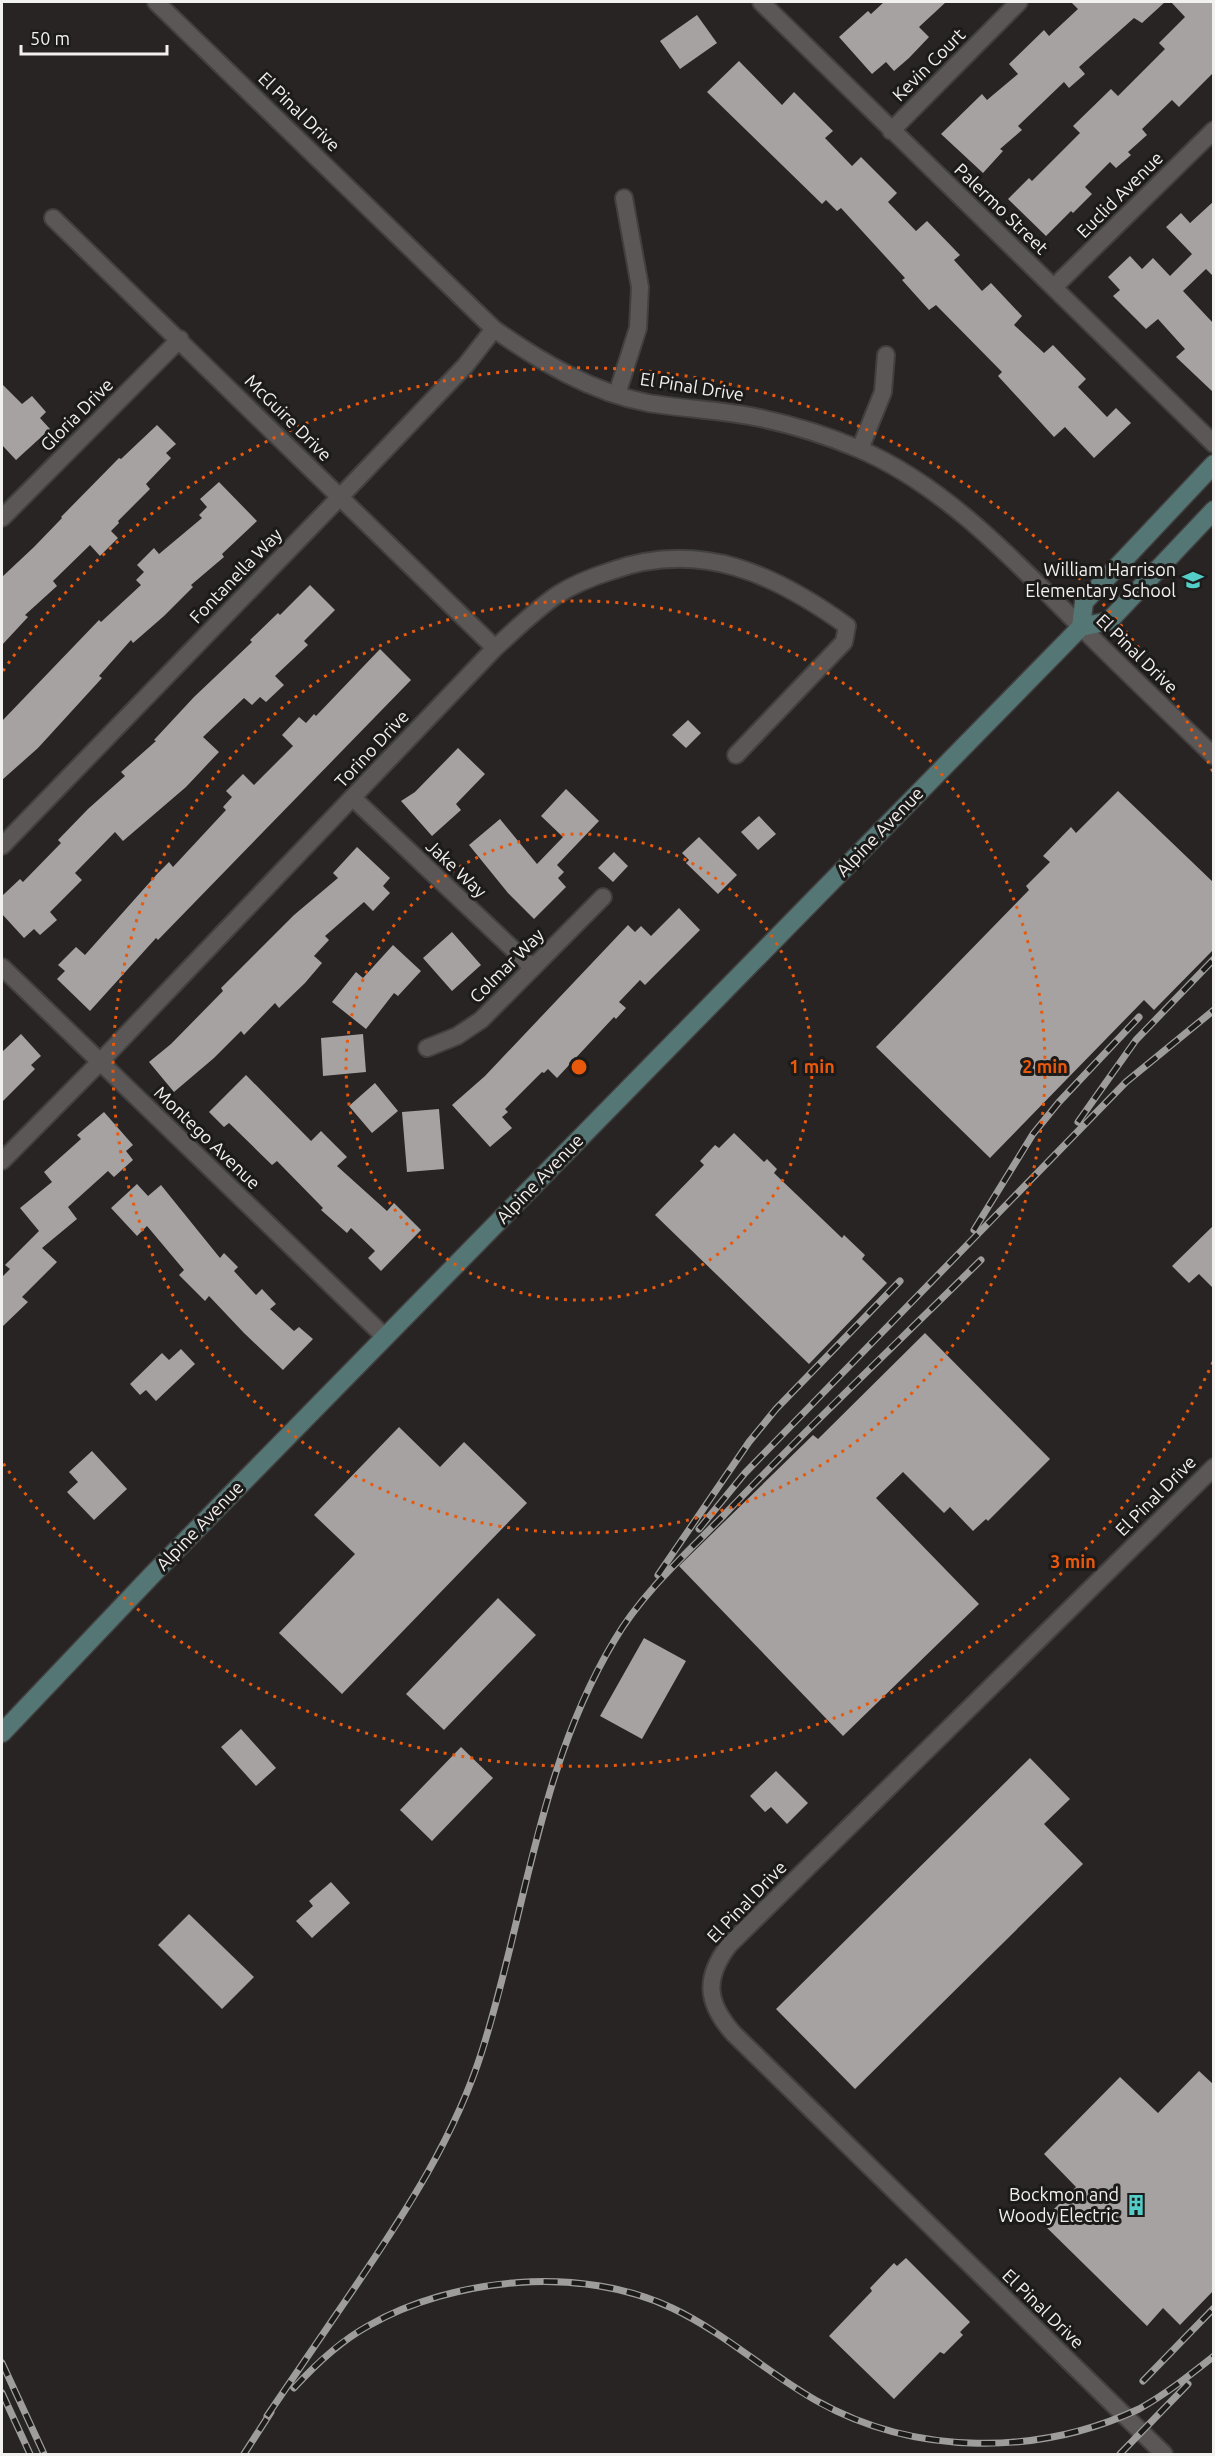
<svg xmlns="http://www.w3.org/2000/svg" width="1215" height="2456" viewBox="0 0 1215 2456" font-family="Ubuntu,sans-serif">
<rect width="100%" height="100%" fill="#272423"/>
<path fill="#a6a2a1" d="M884,2H946L919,27L929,37L909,58L894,71L886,62L872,74L839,37L868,11L871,14Z
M1071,2H1165L1142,23L1134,18L1079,67L1085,74L1069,88L1064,82L1018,126L1022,130L1000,149L1003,151L983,173L941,134L982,94L987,100L1018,74L1009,64L1044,30L1049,36L1078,9Z
M1171,2H1214V72L1179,107L1172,100L1142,129L1147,135L1128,152L1131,155L1116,168L1110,162L1085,187L1092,194L1073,213L1071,211L1046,236L1008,199L1029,178L1032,181L1080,133L1073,126L1111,89L1118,96L1165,49L1159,43L1185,17Z
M697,15L717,43L680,69L660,41Z
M739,61L782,105L794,92L833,131L825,138L852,166L861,157L897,193L888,202L916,231L927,221L960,255L954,260L982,291L991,283L1022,316L1014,325L1044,353L1053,345L1086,379L1078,387L1107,417L1116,408L1131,423L1094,458L1065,427L1054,437L998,376L1002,372L936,305L929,310L902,280L905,278L841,208L837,211L826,200L822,204L707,92Z
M1214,201V277L1206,269L1183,291L1214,324V393L1176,357L1185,349L1158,319L1146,329L1113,296L1120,290L1108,277L1130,256L1142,269L1153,258L1170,276L1192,254L1166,227L1181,213L1190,223Z
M2,384L22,404L32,396L46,412L40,418L50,429L16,460L2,445Z
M157,425L176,444L166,453L171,458L146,484L150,489L118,521L119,523L111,531L118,538L100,556L90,545L53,581L57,586L25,615L28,617L2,645V577L34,547L62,518L61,517L119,458L121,459Z
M219,482L257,521L222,554L224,557L191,585L193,587L164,616L133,643L131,640L99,676L102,678L38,748L2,780V721L99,620L101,622L141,585L136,580L144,572L137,565L154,548L159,554L202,518L199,515L207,507L200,499Z
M310,585L335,610L304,641L308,645L275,676L284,685L266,702L260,697L252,705L244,698L203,737L219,752L186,787L123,841L115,832L75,873L82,880L50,912L57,920L40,935L34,929L24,938L2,914V896L20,879L23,882L61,843L58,840L88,809L125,776L121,772L156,741L154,740L194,697L252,642L250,640L278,613L280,615Z
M380,649L411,680L158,940L156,938L90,1011L57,979L65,971L58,965L76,947L85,955L158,873L169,862L173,867L226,810L223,807L232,797L226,791L243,774L254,785L293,746L282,735L299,717L306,723L314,714L316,716Z
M688,720L701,733L686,748L672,735Z
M458,748L485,774L456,804L461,810L432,836L401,801L415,792Z
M566,789L599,821L557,865L564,872L558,878L566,887L534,919L508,893L469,845L500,819L537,864L563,837L541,816Z
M1118,791L1214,883V949L1154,1010L1144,1000L990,1158L876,1047L1029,890L1026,886L1050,862L1043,856L1071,827L1076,833Z
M759,816L776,834L758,850L741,832Z
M699,837L737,875L718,894L686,863L689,860L682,853Z
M357,847L390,878L383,886L390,893L373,911L364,902L325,936L329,940L314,956L322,963L305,983L279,1008L275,1003L244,1035L241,1031L214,1058L174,1092L149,1062L171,1044L223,991L221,988L294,915L338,878L333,873Z
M614,852L628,866L613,882L598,868Z
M679,908L700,930L645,985L640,980L619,1002L626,1008L616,1019L614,1017L557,1078L548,1069L544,1073L542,1072L505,1109L508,1112L502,1117L512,1128L490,1147L452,1105L485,1076L628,925L635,932L641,926L651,936Z
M452,932L481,965L452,991L423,958Z
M393,945L421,971L398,996L394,993L366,1029L332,1002L356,972L363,978Z
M21,1034L41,1056L31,1065L35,1069L2,1102V1052Z
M363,1034L366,1072L323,1076L321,1038Z
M246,1075L311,1141L321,1131L347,1157L337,1166L387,1211L394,1203L421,1230L381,1271L368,1258L375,1251L351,1228L347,1233L321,1210L323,1208L277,1161L272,1165L229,1123L224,1127L209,1112Z
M375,1083L398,1111L372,1133L349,1106Z
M439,1109L444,1169L407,1172L402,1112Z
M104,1112L133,1145L126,1151L133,1160L114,1177L108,1171L68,1207L77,1219L42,1248L57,1262L22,1297L28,1302L2,1327V1277L10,1269L5,1265L39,1231L20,1208L52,1182L44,1172L81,1139L77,1135Z
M734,1133L764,1162L767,1159L777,1169L774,1173L842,1238L844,1235L865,1255L862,1259L887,1283L809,1364L655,1215L704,1165L700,1161L715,1145L719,1148Z
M137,1184L148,1196L161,1185L220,1258L224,1253L238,1267L234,1271L256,1295L262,1289L276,1304L270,1309L294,1331L299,1327L313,1339L283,1370L244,1333L209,1296L205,1301L179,1275L184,1270L147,1226L137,1236L111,1208Z
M1214,1225V1289L1199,1274L1189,1283L1172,1266Z
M925,1333L1050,1459L988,1521L986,1519L973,1531L950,1507L944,1513L903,1472L876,1498L979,1604L843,1736L679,1566L813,1435L818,1439Z
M181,1349L195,1364L156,1401L146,1390L140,1395L130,1384L162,1353L169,1360Z
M399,1427L440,1467L464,1442L527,1503L342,1694L279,1633L355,1554L314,1515Z
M92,1451L127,1489L94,1520L67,1492L78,1482L69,1472Z
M498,1598L536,1635L444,1730L406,1694Z
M644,1638L686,1661L642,1739L600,1716Z
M241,1729L276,1768L256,1786L221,1747Z
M461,1747L493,1778L432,1841L400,1810Z
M1030,1758L1070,1799L1044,1824L1083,1864L855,2089L776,2009Z
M776,1771L808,1803L787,1824L771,1807L765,1812L750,1796Z
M331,1882L350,1903L312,1938L296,1921L313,1906L309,1901Z
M189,1914L254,1977L222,2009L158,1945Z
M1199,2071L1214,2085V2290L1180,2325L1163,2308L1147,2326L1041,2222L1076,2187L1044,2154L1120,2077L1158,2113Z
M906,2258L970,2322L960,2332L963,2335L944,2354L940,2352L894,2399L829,2336L872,2291L870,2288L894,2263L897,2266Z"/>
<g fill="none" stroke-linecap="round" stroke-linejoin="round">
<defs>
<path id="street" d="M156,2L494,329C541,362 591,392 648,403C685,409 723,410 760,418C793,425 828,436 859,449C942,484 1012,558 1074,620C1120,666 1167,711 1214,756
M761,2L1214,444
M891,131L1019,2
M53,218L495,648
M1054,287L1214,130
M617,394L638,328L640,287L624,198
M860,449L883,392L886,355
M2,518L180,339
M353,798L533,968
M2,846L340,497L465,366L494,329
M2,967L385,1337
M427,1048L457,1036L481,1020L603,897
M2,1161L100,1062L495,648C515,630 535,610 557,595C574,584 592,577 611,571C700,539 775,574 847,626L844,642L736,755
M1164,2454L733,2033C706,2002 704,1978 729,1945L1214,1467"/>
<path id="secondary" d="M1081,627L1084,602L1214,464
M2,1733L152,1575L1081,627L1109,621L1214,510"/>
</defs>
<use href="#street" stroke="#423f3f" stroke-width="20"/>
<use href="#secondary" stroke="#423f3f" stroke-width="21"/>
<use href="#street" stroke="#5a5756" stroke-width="16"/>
<use href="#secondary" stroke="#547775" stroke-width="18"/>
<defs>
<path id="rail" d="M1078,1122L1136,1040L1214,959
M974,1230L1033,1134L1059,1102L1139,1017
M699,1529L745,1473L1126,1082L1214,1010
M658,1575L749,1442L776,1409L900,1281
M2,2363L44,2454
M1143,2381L1214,2308
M294,2388C316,2364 339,2342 368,2326C454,2277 581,2265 672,2308C725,2333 767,2373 817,2401C915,2456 1039,2456 1139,2409C1166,2394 1190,2375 1214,2356
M2,2393L30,2454
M267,2416C297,2372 327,2328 357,2284C407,2210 455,2136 482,2051C526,1912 538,1768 614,1641C642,1593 685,1555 724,1515C807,1428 895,1345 981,1260
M244,2454L271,2412
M1120,2454L1188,2384"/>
</defs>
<use href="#rail" stroke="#9f9c9c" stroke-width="7"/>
<use href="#rail" stroke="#1d1a1a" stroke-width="4.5" stroke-dasharray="14" stroke-linecap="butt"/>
</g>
<g fill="none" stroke="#e8590c" stroke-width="3" stroke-dasharray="3 6">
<circle cx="579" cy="1067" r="233"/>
<circle cx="579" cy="1067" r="466"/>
<path d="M1213 1362A699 699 0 0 1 3 1463M3 671A699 699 0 0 1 1213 772"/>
</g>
<defs>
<symbol id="school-bare" viewBox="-9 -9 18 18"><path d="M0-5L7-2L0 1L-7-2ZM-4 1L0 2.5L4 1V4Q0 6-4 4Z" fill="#54cdc8" stroke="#1d1a1a" stroke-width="2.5" paint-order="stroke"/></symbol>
<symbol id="building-bare" viewBox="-9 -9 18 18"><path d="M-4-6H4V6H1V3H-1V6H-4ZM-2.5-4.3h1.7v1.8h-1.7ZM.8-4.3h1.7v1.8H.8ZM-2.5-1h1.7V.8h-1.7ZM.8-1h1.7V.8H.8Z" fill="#54cdc8" stroke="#1d1a1a" stroke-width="2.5" paint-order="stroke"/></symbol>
</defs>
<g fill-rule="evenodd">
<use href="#school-bare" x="1178" y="565" width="30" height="30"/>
<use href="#building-bare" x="1121" y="2190" width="30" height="30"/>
</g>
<g text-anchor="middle" stroke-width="6" stroke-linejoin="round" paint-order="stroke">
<g font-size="18" fill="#f3f0f0" stroke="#1d1a1a">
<text transform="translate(929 65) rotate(-45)" y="6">Kevin Court</text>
<text transform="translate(299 112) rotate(44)" y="6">El Pinal Drive</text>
<text transform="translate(1120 195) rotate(-45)" y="6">Euclid Avenue</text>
<text transform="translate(1001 209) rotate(44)" y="6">Palermo Street</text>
<text transform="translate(692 387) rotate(9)" y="6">El Pinal Drive</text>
<text transform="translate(77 415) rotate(-45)" y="6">Gloria Drive</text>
<text transform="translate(288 418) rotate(45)" y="6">McGuire Drive</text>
<text transform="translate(236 576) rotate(-46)" y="6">Fontanella Way</text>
<text transform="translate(1137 654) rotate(44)" y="6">El Pinal Drive</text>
<text transform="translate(372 749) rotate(-47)" y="6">Torino Drive</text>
<text transform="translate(880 832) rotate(-46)" y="6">Alpine Avenue</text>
<text transform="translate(456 869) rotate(43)" y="6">Jake Way</text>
<text transform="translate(507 966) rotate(-45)" y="6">Colmar Way</text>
<text transform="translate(207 1138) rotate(44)" y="6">Montego Avenue</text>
<text transform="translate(540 1179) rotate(-46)" y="6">Alpine Avenue</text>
<text transform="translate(1156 1496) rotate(-45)" y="6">El Pinal Drive</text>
<text transform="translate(200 1526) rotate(-46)" y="6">Alpine Avenue</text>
<text transform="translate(747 1902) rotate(-46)" y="6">El Pinal Drive</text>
<text transform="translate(1043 2309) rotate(44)" y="6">El Pinal Drive</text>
</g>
<g font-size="18" fill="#f3f0f0" stroke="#1d1a1a" text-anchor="end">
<text x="1176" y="576">William Harrison<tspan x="1176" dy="21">Elementary School</tspan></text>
<text x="1119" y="2201">Bockmon and<tspan x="1119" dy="21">Woody Electric</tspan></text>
</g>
</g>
<circle cx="579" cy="1067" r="9" fill="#e8590c" stroke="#1d1a1a" stroke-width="3"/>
<g font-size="18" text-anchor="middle" font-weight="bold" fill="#e8590c" stroke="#1d1a1a" stroke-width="6" stroke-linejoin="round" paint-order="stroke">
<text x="812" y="1073">1 min</text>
<text x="1045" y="1073">2 min</text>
<text x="1073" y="1568">3 min</text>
</g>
<rect width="1215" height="2456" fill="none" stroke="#f3f0f0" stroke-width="6"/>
<path d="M21 45v9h146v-9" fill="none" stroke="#f3f0f0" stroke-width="3"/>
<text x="30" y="45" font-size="18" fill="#f3f0f0" stroke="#1d1a1a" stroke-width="4.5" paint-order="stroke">50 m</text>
</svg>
